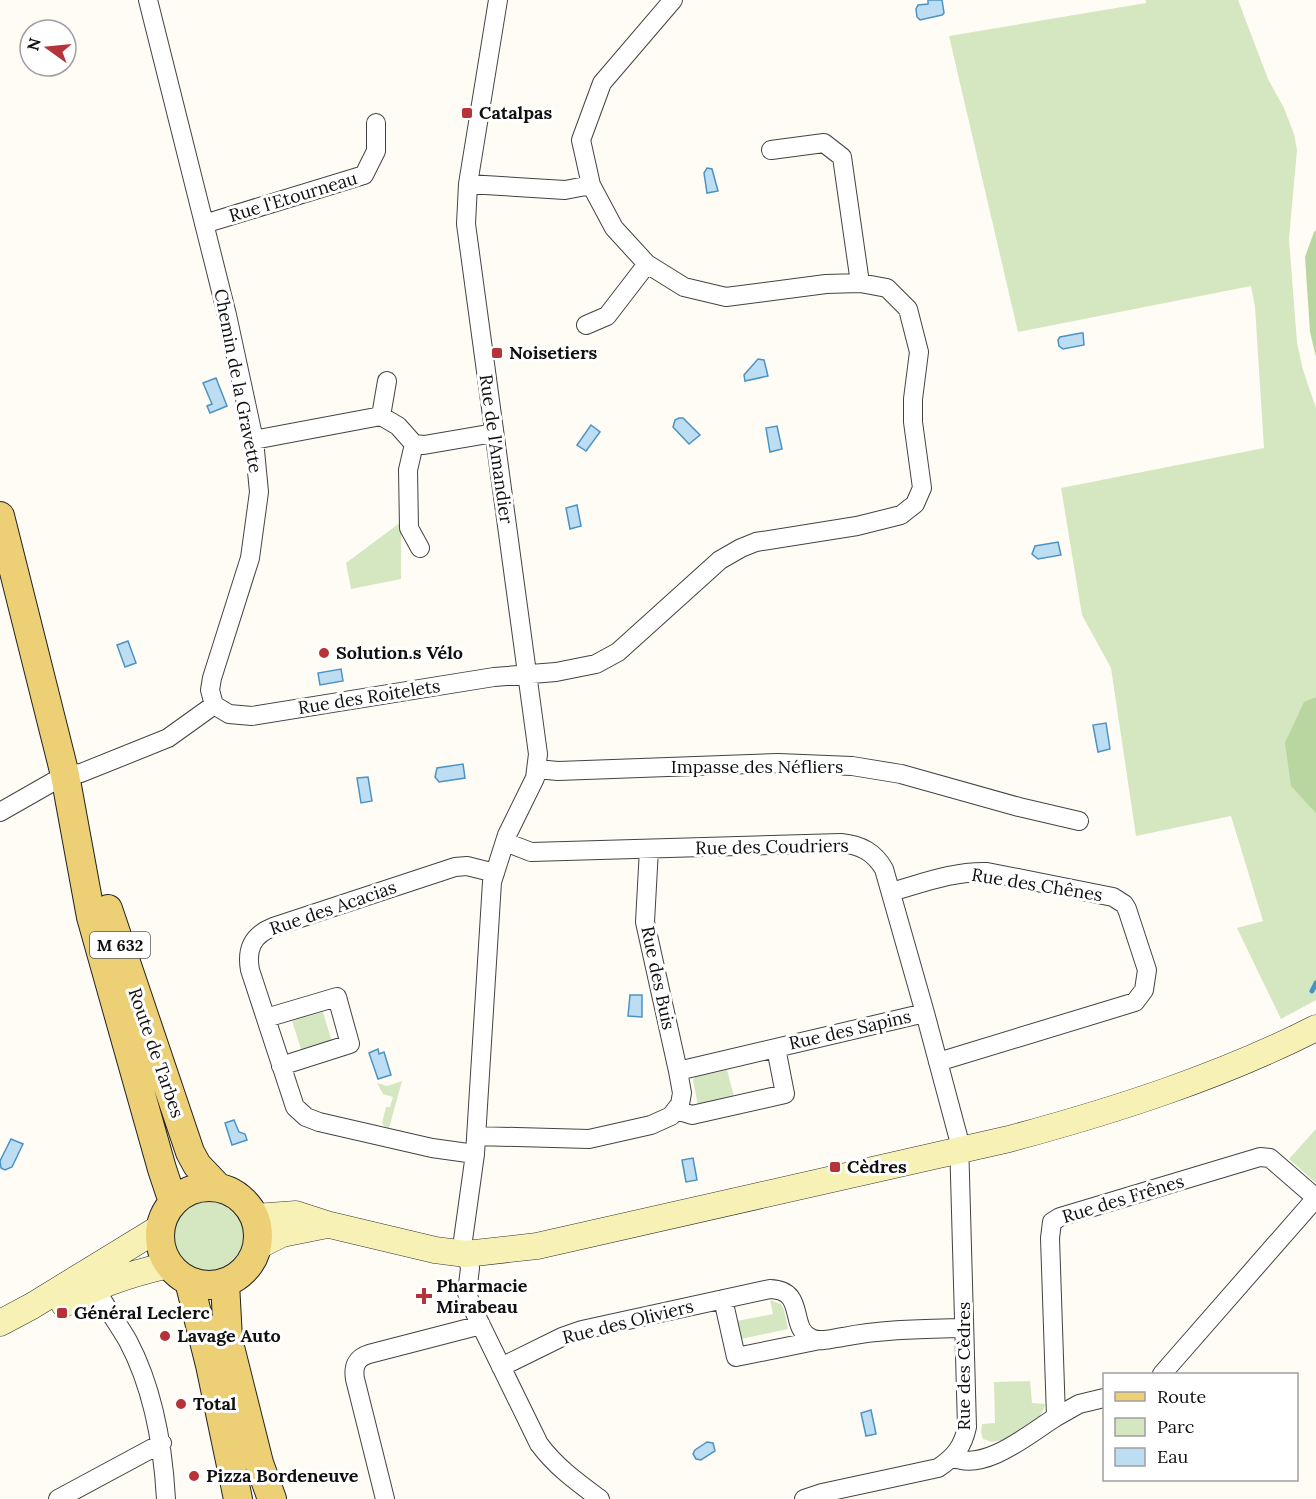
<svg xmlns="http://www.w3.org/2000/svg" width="1316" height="1499" viewBox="0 0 1316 1499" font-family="Lora,serif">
<rect width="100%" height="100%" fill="#fefcf5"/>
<path fill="#d4e7c0" d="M1146,0H1238L1268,79L1284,108L1294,134L1297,150L1289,239L1297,343L1303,370L1316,408V1000L1281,1019L1237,928L1263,921L1231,816L1136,836L1111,668L1082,615L1061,488L1264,448L1255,307L1251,286L1018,332L949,36L1146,3Z
M401,522V579L351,589L346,563Z
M323,1012L332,1042L302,1052L292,1021Z
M727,1070L735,1100L698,1106L693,1080L695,1077Z
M402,1081L389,1128L384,1126L382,1123L386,1107H390L393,1097L383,1094L377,1083L387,1086Z
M1316,1129V1183L1289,1159Z
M171 1235a40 40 0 1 1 80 0a40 40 0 1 1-80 0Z
M770,1300L781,1304L784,1310L788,1329L741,1339L737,1321L773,1314Z
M1030,1381L1032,1403L1045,1404L1044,1409L1039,1417L1002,1440L992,1442L983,1439L981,1432L982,1424L995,1423L994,1382Z"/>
<path fill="#b9d6a0" d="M1316,230V357L1310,332L1305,257L1314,232Z
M1316,697V813L1291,786L1285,743L1304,702Z"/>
<path fill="#bddef2" stroke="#4a93c3" stroke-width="1.5" d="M928,0H942L944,13L942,15L920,20L917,17L916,9L918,5L928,4Z
M707,168L712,169L718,191L707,193L704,173Z
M1081,333H1083L1084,345L1063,349L1059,346L1058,340L1060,337Z
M758,359L764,360L768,376L745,381L744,375Z
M216,378L227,406L210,413L207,406L212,404L203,383Z
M679,418H683L700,435L689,444L673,427L675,420Z
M591,425L600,432L586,451L577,445Z
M777,426L782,449L770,452L766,428Z
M577,505L581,526L570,529L566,508Z
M1058,542L1061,555L1038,559L1032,554L1035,546Z
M128,641L136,663L125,667L117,645Z
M341,669L343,681L320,685L318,673Z
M1106,723L1110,749L1098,752L1093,725Z
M463,764L465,778L439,782L435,777L437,768Z
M368,777L372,801L361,803L357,778Z
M630,995H642V1017L628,1016Z
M378,1049L379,1054L384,1052L391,1075L378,1079L369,1053Z
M234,1120L239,1132L245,1134L247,1140L232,1145L225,1123Z
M11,1139L23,1144L12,1167L5,1170L1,1168L0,1161Z
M693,1158L697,1180L686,1182L682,1160Z
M871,1410L876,1434L866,1436L861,1413Z
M707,1442L713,1443L715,1451L701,1460L696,1459L693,1454L695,1450Z"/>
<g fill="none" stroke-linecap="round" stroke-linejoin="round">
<path stroke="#4a93c3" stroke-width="5" d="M1312,991L1316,983"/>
<defs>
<path id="street" d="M148,0L227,315L254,440L259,492L250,558L212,678L210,690L214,705
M498,0L468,184L466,224L538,754L535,778L507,835L492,882L475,1154L463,1240L470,1268L467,1293L472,1307L539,1444C556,1467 577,1482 600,1499
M771,150L824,143L842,157L860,283
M591,185L581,140L602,83L673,0
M204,224L364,175L376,151V123
M586,325L607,316L647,264
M381,416L387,381
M254,440L381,416L398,426L414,444L424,445L494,433
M414,444L408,470L409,528L420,548
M214,705L229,714L252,716L494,677L556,672L596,664L618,652L720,560L741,548L756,542L857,526L901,515L915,504L922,488L913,422V399L919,352L908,309L887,288L860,283L826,284L726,297L684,287L647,264L614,228L591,185L565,190L468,184
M537,769L558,771L778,763L852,766L901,774L1019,807L1079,821
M0,812L65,775L81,773L168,738L214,705
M505,842L531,852L841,843C861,845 874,852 884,869L925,1013L959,1140L967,1427C963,1446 955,1457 938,1468L822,1493L804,1499
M649,849L645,922L678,1071
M891,892C923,883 954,871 987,872L1113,897L1124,904L1127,909L1147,970L1144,990L1135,1002L938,1062
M266,1018L337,997L350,1044L281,1066
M676,1110L692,1115L785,1094L776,1048
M476,1136L589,1139L651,1125L671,1116L680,1104L682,1093L678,1071L925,1013
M475,1154L432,1148L319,1122L306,1117L295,1107L250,970C246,948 253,935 273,927L455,867L467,866L495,873
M90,1277C100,1300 116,1320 128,1341C154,1390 163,1445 166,1499
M723,1299L736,1357L820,1340
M501,1367L562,1337L582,1330L770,1289C807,1290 788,1328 811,1338C820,1343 834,1338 843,1337C883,1329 924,1329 964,1328
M1162,1374L1316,1198
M1104,1398L1079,1404L1056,1417L1050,1238L1052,1222L1060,1217L1260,1157L1270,1158L1316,1198
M953,1457C984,1473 1030,1433 1056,1417
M58,1499L162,1443
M385,1499L355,1379C353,1367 356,1358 369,1354L481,1325"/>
<path id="secondary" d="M255,1217L296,1214L330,1225L435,1250L466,1254L537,1246L1009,1139C1113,1111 1220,1077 1316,1028
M258,1246L282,1234L327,1225
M64,1304C96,1285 133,1273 169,1265
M0,1323L32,1306L161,1227"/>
<path id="primary" d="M0,516L65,775L91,917L162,1169L173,1202
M108,909L190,1152L197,1165L217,1186
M160 1236a49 49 0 1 1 98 0a49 49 0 1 1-98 0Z
M189,1281L210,1365L238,1499
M225,1283L228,1339L259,1463L272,1499"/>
</defs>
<use href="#street" stroke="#434343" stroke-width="20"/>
<use href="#secondary" stroke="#323232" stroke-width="27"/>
<use href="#primary" stroke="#212121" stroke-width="30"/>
<use href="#street" stroke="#fff" stroke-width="18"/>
<use href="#secondary" stroke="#f8f1b5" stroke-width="26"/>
<use href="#primary" stroke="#edd076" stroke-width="28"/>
</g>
<g fill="#b63339" stroke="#fff" stroke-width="2">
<rect x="461" y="107" width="12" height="12" rx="3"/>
<rect x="491" y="347" width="12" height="12" rx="3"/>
<circle cx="324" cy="653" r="6"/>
<rect x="829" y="1161" width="12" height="12" rx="3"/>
<path d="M421 1287h6v6h6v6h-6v6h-6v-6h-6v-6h6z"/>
<rect x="56" y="1307" width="12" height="12" rx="3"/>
<circle cx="165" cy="1336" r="6"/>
<circle cx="181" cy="1404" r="6"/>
<circle cx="194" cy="1476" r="6"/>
</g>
<g text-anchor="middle" stroke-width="6" stroke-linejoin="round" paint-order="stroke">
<rect fill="#fff" stroke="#585858" stroke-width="1.5" x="90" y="932" width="60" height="26" rx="4.5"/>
<g font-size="16" font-weight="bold" fill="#101010">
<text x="120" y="951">M 632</text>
</g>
<g font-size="18" font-weight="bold" fill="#101010" stroke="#fff" text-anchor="start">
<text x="479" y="119">Catalpas</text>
<text x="509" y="359">Noisetiers</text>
<text x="336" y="659">Solution.s Vélo</text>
<text x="847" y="1173">Cèdres</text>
<text x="436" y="1292">Pharmacie<tspan x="436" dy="21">Mirabeau</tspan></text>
<text x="74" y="1319">Général Leclerc</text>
<text x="177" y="1342">Lavage Auto</text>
<text x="193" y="1410">Total</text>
<text x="206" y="1482">Pizza Bordeneuve</text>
</g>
<g font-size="18" fill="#101010" stroke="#fff">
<text transform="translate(293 197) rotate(-17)" y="6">Rue l'Etourneau</text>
<text transform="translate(238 381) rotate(79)" y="6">Chemin de la Gravette</text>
<text transform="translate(496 449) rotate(82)" y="6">Rue de l'Amandier</text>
<text transform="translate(369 697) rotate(-9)" y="6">Rue des Roitelets</text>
<text x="757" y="773">Impasse des Néfliers</text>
<text transform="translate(772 847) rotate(-1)" y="6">Rue des Coudriers</text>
<text transform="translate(1037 885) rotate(9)" y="6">Rue des Chênes</text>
<text transform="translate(333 908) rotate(-19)" y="6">Rue des Acacias</text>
<text transform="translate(658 978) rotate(78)" y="6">Rue des Buis</text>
<text transform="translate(850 1030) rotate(-13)" y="6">Rue des Sapins</text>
<text transform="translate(156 1053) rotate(71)" y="6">Route de Tarbes</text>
<text transform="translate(1123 1199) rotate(-17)" y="6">Rue des Frênes</text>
<text transform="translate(628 1322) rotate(-14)" y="6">Rue des Oliviers</text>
<text transform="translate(964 1366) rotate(-90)" y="6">Rue des Cèdres</text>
</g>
</g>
<rect x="1103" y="1373" width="195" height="108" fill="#ffffff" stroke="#9f9f9f" stroke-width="1.5"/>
<rect x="1115" y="1392" width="30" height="9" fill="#edd076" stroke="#9f9f9f" stroke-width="1.5"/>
<text x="1157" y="1403" font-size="18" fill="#101010">Route</text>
<rect x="1115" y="1418" width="30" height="18" fill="#d4e7c0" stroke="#9f9f9f" stroke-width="1.5"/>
<text x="1157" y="1433" font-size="18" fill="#101010">Parc</text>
<rect x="1115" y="1448" width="30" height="18" fill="#bddef2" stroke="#9f9f9f" stroke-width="1.5"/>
<text x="1157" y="1463" font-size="18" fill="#101010">Eau</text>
<g transform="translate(48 48) rotate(285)"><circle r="28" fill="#ffffff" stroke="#9f9f9f" stroke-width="1.5"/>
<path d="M0-4.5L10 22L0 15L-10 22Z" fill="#b63339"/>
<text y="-9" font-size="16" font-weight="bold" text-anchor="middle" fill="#101010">N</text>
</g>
</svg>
